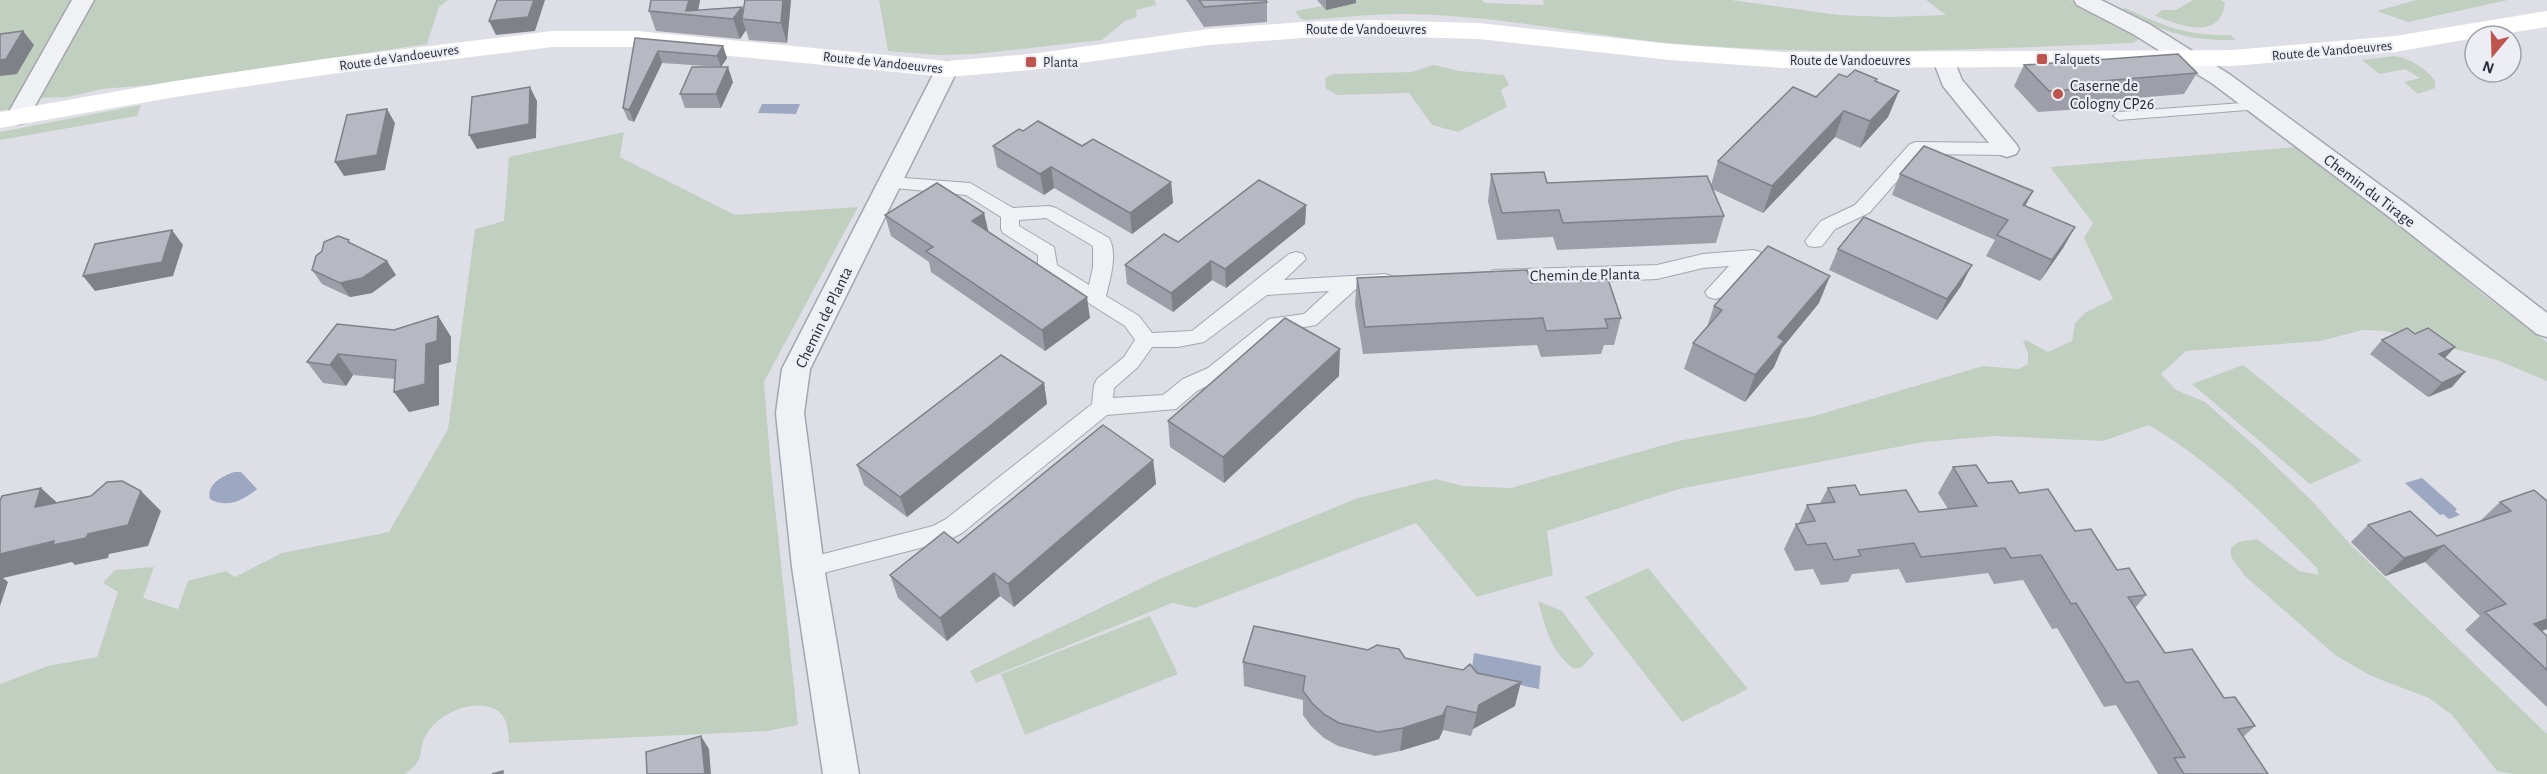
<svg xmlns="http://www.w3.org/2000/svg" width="2547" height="774" viewBox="0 0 2547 774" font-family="'Alegreya Sans',sans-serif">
<rect width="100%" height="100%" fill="#dedfe6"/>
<path fill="#c1cfc0" d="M0,0H72L10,109L0,111Z
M92,0H448L439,7L427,44L149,85L102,89L67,97L38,98Z
M879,0H1155L1156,5L1136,10L1137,17L1125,21L1102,40L976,54L938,55L888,51Z
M1354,0H1482L1485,3L1544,5L1543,0H1731L1838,15L1889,17L1946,15L1926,0H2070L2141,38L2133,43C1982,49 1831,57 1680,44C1587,36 1494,14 1401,14C1369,14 1337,18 1306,20L1301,19L1295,11Z
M2193,0H2221L2225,3C2220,42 2180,25 2155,16L2162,10H2176Z
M2416,0H2508L2408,22L2377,11Z
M2125,8C2165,26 2185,36 2231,35L2235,40C2182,41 2166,31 2119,10Z
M2395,56C2411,59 2425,67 2435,81V88L2418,94L2404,82L2420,78L2405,69L2379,74L2362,60Z
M1434,65L1459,71L1504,75L1509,85L1501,90L1507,107L1458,132L1432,125L1409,93L1337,95L1326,89L1325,78L1334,74L1412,72Z
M141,105L137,116L0,140V132Z
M624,132L620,157L735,215L858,207L764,382L770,459L798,725L767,731L509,743C508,726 507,712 489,707C468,701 440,714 428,732C415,751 429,757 405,774H0V684L48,666L97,657L118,592L103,583L115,570L154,567L143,598L178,609L188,581L226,571L235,577L282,553L389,532L448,429L475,229L504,221L509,157Z
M2297,147L2416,237L2481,293L2547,342V381L2497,360L2385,331L2362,330L2321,341L2186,351L2161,374L2176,390L2205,402L2257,448L2312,501L2349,543L2547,734V774H2514L2497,771L2452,715L2429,698L2371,676L2335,655L2245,576L2231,557V548L2238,542L2257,539L2299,571L2319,575L2317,568C2262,513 2216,465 2149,425L2103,441L1995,436L1923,442L1679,489L1547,531L1553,575L1477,597L1416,523L1195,608L1172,603L976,683L970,671L1164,577L1358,498L1436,479L1463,486L1511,488L1678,441L1814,416L1983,366L2018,369L2028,364V353L2023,342L2026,340L2048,352L2072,341L2075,323L2086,312L2113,299L2084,238L2093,223L2050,167Z
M2243,365L2362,461L2310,484L2192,384Z
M1648,568L1748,689L1682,722L1585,597Z
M1538,601L1562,611L1594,654L1582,667L1574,669C1550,650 1546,630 1538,601Z
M1150,616L1178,674L1025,735L1001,674Z"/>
<path fill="#9ca7c2" d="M762,104H800L796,114L758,113Z
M234,472H241L257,489C244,500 227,509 210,499C206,484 223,476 234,472Z
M2422,478L2457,509L2455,511L2460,515L2449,519L2443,514L2440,515L2405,483Z
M1474,653L1541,666L1539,689L1471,675Z"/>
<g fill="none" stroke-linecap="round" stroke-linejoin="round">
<defs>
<path id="service" d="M2256,102L2260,103V109L2119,120L2113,116L2119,112Z"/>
<path id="pedestrian" d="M1916,142L2007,143L2013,145L2016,149L2013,153L2007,155L1921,154L1869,213L1835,229L1822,246L1815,247L1808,246L1805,241L1821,221L1855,205L1910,144Z
M891,177L970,183L1013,208L1049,206L1056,208L1109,238C1118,254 1110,279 1106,296L1139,316L1152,333L1192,331L1289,254L1296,252L1303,254L1306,259L1284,280L1385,274L1392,276L1395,281L1392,286L1356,289L1316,325L1281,331L1222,378L1197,391L1176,409L1107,415L962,533L947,541L808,577L800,574L796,567L800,560L933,526L946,519L1092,404L1094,385L1097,379L1124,357L1135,340L1125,326L1041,273L1038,268V255L1003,233L1001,229V217L966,195L885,187L882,183L885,179ZM1046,218L1093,246V267L1089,285L1057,265L1054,247L1019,226V220ZM1329,291L1304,314L1269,319L1208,368L1183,379L1163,395L1113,398L1114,388L1138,367L1152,347H1178L1204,342L1267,295Z
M1753,250L1760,252L1763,257L1760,262L1753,264L1722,297L1715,299L1708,297L1705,292L1729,266L1703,268L1657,279L1540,284L1493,280L1490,275L1493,270L1657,265L1703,254Z"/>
<path id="minor" d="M72,0H94L26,122L18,124L10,122L6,117Z
M2074,0H2101L2149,24L2229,74L2406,204L2547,313V337L2537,334L2388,216L2213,84L2133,34L2077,5Z
M1944,53L1952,55L1962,80L2016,144L2019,149L2016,154L2007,157L1998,154L1943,86L1933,60L1936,55Z
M947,62L955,64L958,69L810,369L804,413L824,567L859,774H823L792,567L776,413L782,369L936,69L939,64Z"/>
</defs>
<use href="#service" stroke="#a4a6af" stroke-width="2"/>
<use href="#pedestrian" stroke="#a4a6af" stroke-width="2"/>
<use href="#minor" stroke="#a4a6af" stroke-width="3"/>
<use href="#service" fill="#f0f1f5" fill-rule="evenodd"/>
<use href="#pedestrian" fill="#f0f1f5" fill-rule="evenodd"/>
<use href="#minor" fill="#f0f1f5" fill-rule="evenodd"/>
<path fill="#fff" fill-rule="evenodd" d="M2547,11V27L2490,36H2475V38L2395,52L2233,66L1782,68L1670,60L1479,39L1372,36L1302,38L1209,45L1031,70L947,77L637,47H552L331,74L175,97L0,128V112L175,81L331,58L552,31H637L947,61L1031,54L1209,29L1302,22L1372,20L1479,23L1670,44L1782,52L2233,50L2395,36Z"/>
</g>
<path fill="#9d9ea7" d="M700,0L698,10L742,7L743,12L745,0H791L787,43L749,40L746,30L740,39L656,31L649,11Z
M1186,0H1266L1267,2V22L1204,27Z
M1317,0H1356V3L1326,10Z
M635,38L723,46L727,58L721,67L662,63L634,122L628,120L623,108Z
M2024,65L2197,73L2184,94L2100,101L2097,108L2038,112L2014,86Z
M1847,77L1876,82L1899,91L1888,117L1860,148L1835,137L1763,213L1712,189L1724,216L1716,243L1557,250L1553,237L1497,240L1488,201L1491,174L1547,183L1711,185L1718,161Z
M733,82L721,108H685L680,94Z
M1023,131L1082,146L1171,182L1173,203L1132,234L1054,188L1044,195L997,167L993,146Z
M1900,174L2025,206L2075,227L2063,248L2040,281L1986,256L1995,240L1892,195Z
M1306,205L1305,224L1226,288L1212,280L1173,312L1127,284L1125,265L1178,242Z
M984,213L988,232L1090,318L1045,351L931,272L929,262L891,236L885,215Z
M351,244L396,275L372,293L350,297L322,284L312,270Z
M1838,249L1961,286L1937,320L1829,270Z
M1357,278L1531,283L1621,318L1614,345H1604L1601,354L1541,357L1537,345L1363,354L1355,304Z
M1819,303L1782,348L1774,367L1745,402L1684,369L1693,343L1707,327L1714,306Z
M438,316L451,337V362L439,365V405L409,412L395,379L353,375L346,386L323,383L307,362L394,330Z
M2415,334L2455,347L2445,358L2465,372L2452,387L2428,397L2370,354L2382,340Z
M1339,376L1224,483L1170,447L1168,421Z
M1044,383L1047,404L907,517L864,485L857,465Z
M1153,460L1156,484L1014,607L1000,596L947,641L898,598L890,575L958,543Z
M1953,467L1988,483L2019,493L2075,531L2146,595L2135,608L2165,653L2224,698L2255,726L2243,737L2268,774H2158L2116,705L2104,707L2057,628L2052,629L2023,580L1994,584L1988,573L1906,583L1899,569L1852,574L1848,582L1821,585L1813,569L1795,571L1784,549L1796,524L1799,523L1807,505L1820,503L1828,488L1860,495L1919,512L1948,509L1938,493Z
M2547,501V629L2541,631L2547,636V707L2465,630L2480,616L2425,562L2385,576L2351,542L2368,525L2437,536L2482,521L2481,520L2500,502Z
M1368,650L1477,673L1515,706L1473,729L1471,736L1443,730L1439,739L1400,751L1375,756L1338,746L1324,738L1311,726L1303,715V700L1244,686L1243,662Z"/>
<path fill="#7f8188" d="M534,0H545L535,31L496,35L489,21Z
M689,0H700L697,16L686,11Z
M783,0H791L787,43L781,23Z
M1326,0H1356V3L1326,10Z
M742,7L746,19H742L746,30L740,39L733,19Z
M23,31L34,45L17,74L0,76V60Z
M723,46L727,58L721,67L717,56Z
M658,51L662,63L634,122L629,110Z
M728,67L733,82L721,108L716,94Z
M530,87L537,101L536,138L477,149L469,135Z
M1899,91L1888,117L1860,148L1870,121Z
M387,109L395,123L385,170L344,176L335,162Z
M1844,111L1835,137L1763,213L1772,186Z
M1051,167L1054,188L1044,195L1040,174Z
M1171,182L1173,203L1132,234L1130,213Z
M2033,191L2022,212L2023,205Z
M1306,205L1305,224L1226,288L1225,269Z
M984,213L989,234L972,221Z
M2075,227L2063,248L2040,281L2052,260Z
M172,230L183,245L173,276L95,291L83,276Z
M387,261L396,275L372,293L350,297L340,283Z
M1211,261L1212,280L1173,312L1171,293Z
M1972,265L1961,286L1937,320L1947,299Z
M1830,276L1819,303L1782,348L1774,367L1745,402L1755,375L1778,337Z
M1087,297L1090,318L1045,351L1042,330Z
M438,316L451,337V362L439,365V405L409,412L394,392L426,344Z
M2455,347L2442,361L2439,354Z
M1340,349L1339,376L1224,483L1223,457Z
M338,354L353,375L346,386L330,365Z
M2465,372L2452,387L2428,397L2442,383Z
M1044,383L1047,404L907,517L900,497Z
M1153,460L1156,484L1014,607L1008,584Z
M41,488L63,508L35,507Z
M141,491L161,511L148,546L109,554L108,558L75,565L72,562L3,578L8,582L0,606V554L88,534Z
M2444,545L2425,562L2385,576L2404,558Z
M994,573L1000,596L947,641L940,618Z
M2547,619V629L2513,641L2534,624Z
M1521,682L1515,706L1473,729L1471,736L1479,705Z
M1447,706L1443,730L1439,739L1400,751L1403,728Z
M701,736L709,749L711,774H705Z"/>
<path fill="#b6b8c2" stroke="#7f8188" stroke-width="1.5" d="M497,0H534L528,17L489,21Z
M651,0H689L686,11L742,7L733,19L649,11Z
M745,0H783L781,23L742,19Z
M1199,0H1266L1267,2L1204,7Z
M23,31L6,59L0,60V34Z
M635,38L723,46L717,56L658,51L629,110L623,108Z
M2178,54L2197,73L2101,81L2108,87L2049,91L2024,65Z
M692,67H728L716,94H680Z
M1855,70L1877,79L1875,81L1899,91L1870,121L1844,111L1772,186L1718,161L1793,87L1816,97L1839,74L1847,77Z
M530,87L529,124L469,135L472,97Z
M387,109L377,155L335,162L347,115Z
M1038,121L1082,146L1093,139L1171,182L1130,213L1051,167L1040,174L993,146L1019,129L1023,131Z
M1924,146L2033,191L2023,205L2075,227L2052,260L1997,235L2008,220L1900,174Z
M1544,172L1547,183L1707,176L1724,216L1563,223L1559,210L1502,213L1491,174Z
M1259,180L1306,205L1225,269L1211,261L1171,293L1125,265L1164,234L1178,242Z
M937,183L984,213L972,221L1087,297L1042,330L926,251L933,247L885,215Z
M1864,217L1972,265L1947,299L1838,249Z
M172,230L162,262L83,276L95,244Z
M338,236L349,240L348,242L387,261L362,278L340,283L312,270L316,256L322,251L324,242Z
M1768,246L1830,276L1778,337L1784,341L1755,375L1693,343L1722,310L1714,306Z
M1527,270L1531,283L1608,279L1621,318L1605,319L1608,328L1546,331L1543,318L1365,327L1357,278Z
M438,316L437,341L426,344L425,384L394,392L396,360L338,354L330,365L307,362L337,324L394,330Z
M1285,318L1340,349L1223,457L1168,421Z
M2407,328L2415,334L2428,328L2455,347L2439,354L2465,372L2442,383L2382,340Z
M1001,355L1044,383L900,497L857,465Z
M1103,425L1153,460L1008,584L994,573L940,618L890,575L944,532L958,543Z
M1976,465L1988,483L2012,481L2019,493L2048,489L2075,531L2091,529L2117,570L2129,568L2146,595L2128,597L2165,653L2192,649L2224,698L2235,697L2255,726L2238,729L2268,774H2184L2174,758L2185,757L2138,681L2126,683L2076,603L2071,604L2041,555L2011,558L2005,548L1921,557L1914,543L1858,550L1861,556L1834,560L1826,543L1807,545L1796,524L1815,521L1807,505L1835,502L1828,488L1855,485L1860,495L1906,490L1919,512L1977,506L1953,467Z
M122,481L141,491L128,525L88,534L86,538L53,545L54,541L0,554V501L2,496L41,488L35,507L91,496L107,482Z
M2534,490L2547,501V619L2534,624L2547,636V670L2485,612L2506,604L2444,545L2404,558L2368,525L2410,511L2437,536L2511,511L2500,502Z
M1254,626L1368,650L1377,645L1399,649L1405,658L1463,670L1470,664L1477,673L1521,682L1479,705L1477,713L1447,706L1443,715L1403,728L1378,732L1339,723L1325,715L1312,703L1303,691L1305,676L1243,662Z
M701,736L705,774H647L646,752Z
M503,771V774H492Z"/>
<g fill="#bf544f" stroke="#edeef4" stroke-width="2">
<rect x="2036" y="53" width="12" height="12" rx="3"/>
<rect x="1025" y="56" width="12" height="12" rx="3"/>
<circle cx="2058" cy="94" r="6"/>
</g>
<g text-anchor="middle" stroke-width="4.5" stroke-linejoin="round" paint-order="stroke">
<g font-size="14" fill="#292c3b" stroke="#edeef4">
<text x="1366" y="34">Route de Vandoeuvres</text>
<text transform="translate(2332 50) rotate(-5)" y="5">Route de Vandoeuvres</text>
<text transform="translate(399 57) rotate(-8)" y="5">Route de Vandoeuvres</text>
<text x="1850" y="65">Route de Vandoeuvres</text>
<text transform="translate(883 62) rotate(6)" y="5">Route de Vandoeuvres</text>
</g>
<g font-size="14" fill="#292c3b" stroke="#edeef4" text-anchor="start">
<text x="2054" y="64">Falquets</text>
<text x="1043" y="67">Planta</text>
</g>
<g font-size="16" fill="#292c3b" stroke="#edeef4" text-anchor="start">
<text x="2070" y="91">Caserne de<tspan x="2070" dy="18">Cologny CP26</tspan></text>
</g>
<g font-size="16" fill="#292c3b" stroke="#edeef4">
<text transform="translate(2370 190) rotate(37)" y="6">Chemin du Tirage</text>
<text transform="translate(1585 274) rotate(-1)" y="6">Chemin de Planta</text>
<text transform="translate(823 317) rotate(-64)" y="6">Chemin de Planta</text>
</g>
</g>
<g transform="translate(2493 54) rotate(199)"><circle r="28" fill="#edeef4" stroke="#9fa0aa" stroke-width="1.5"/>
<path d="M0-4.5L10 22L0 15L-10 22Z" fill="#bf544f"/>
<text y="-9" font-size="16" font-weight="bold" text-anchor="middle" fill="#292c3b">N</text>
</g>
</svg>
